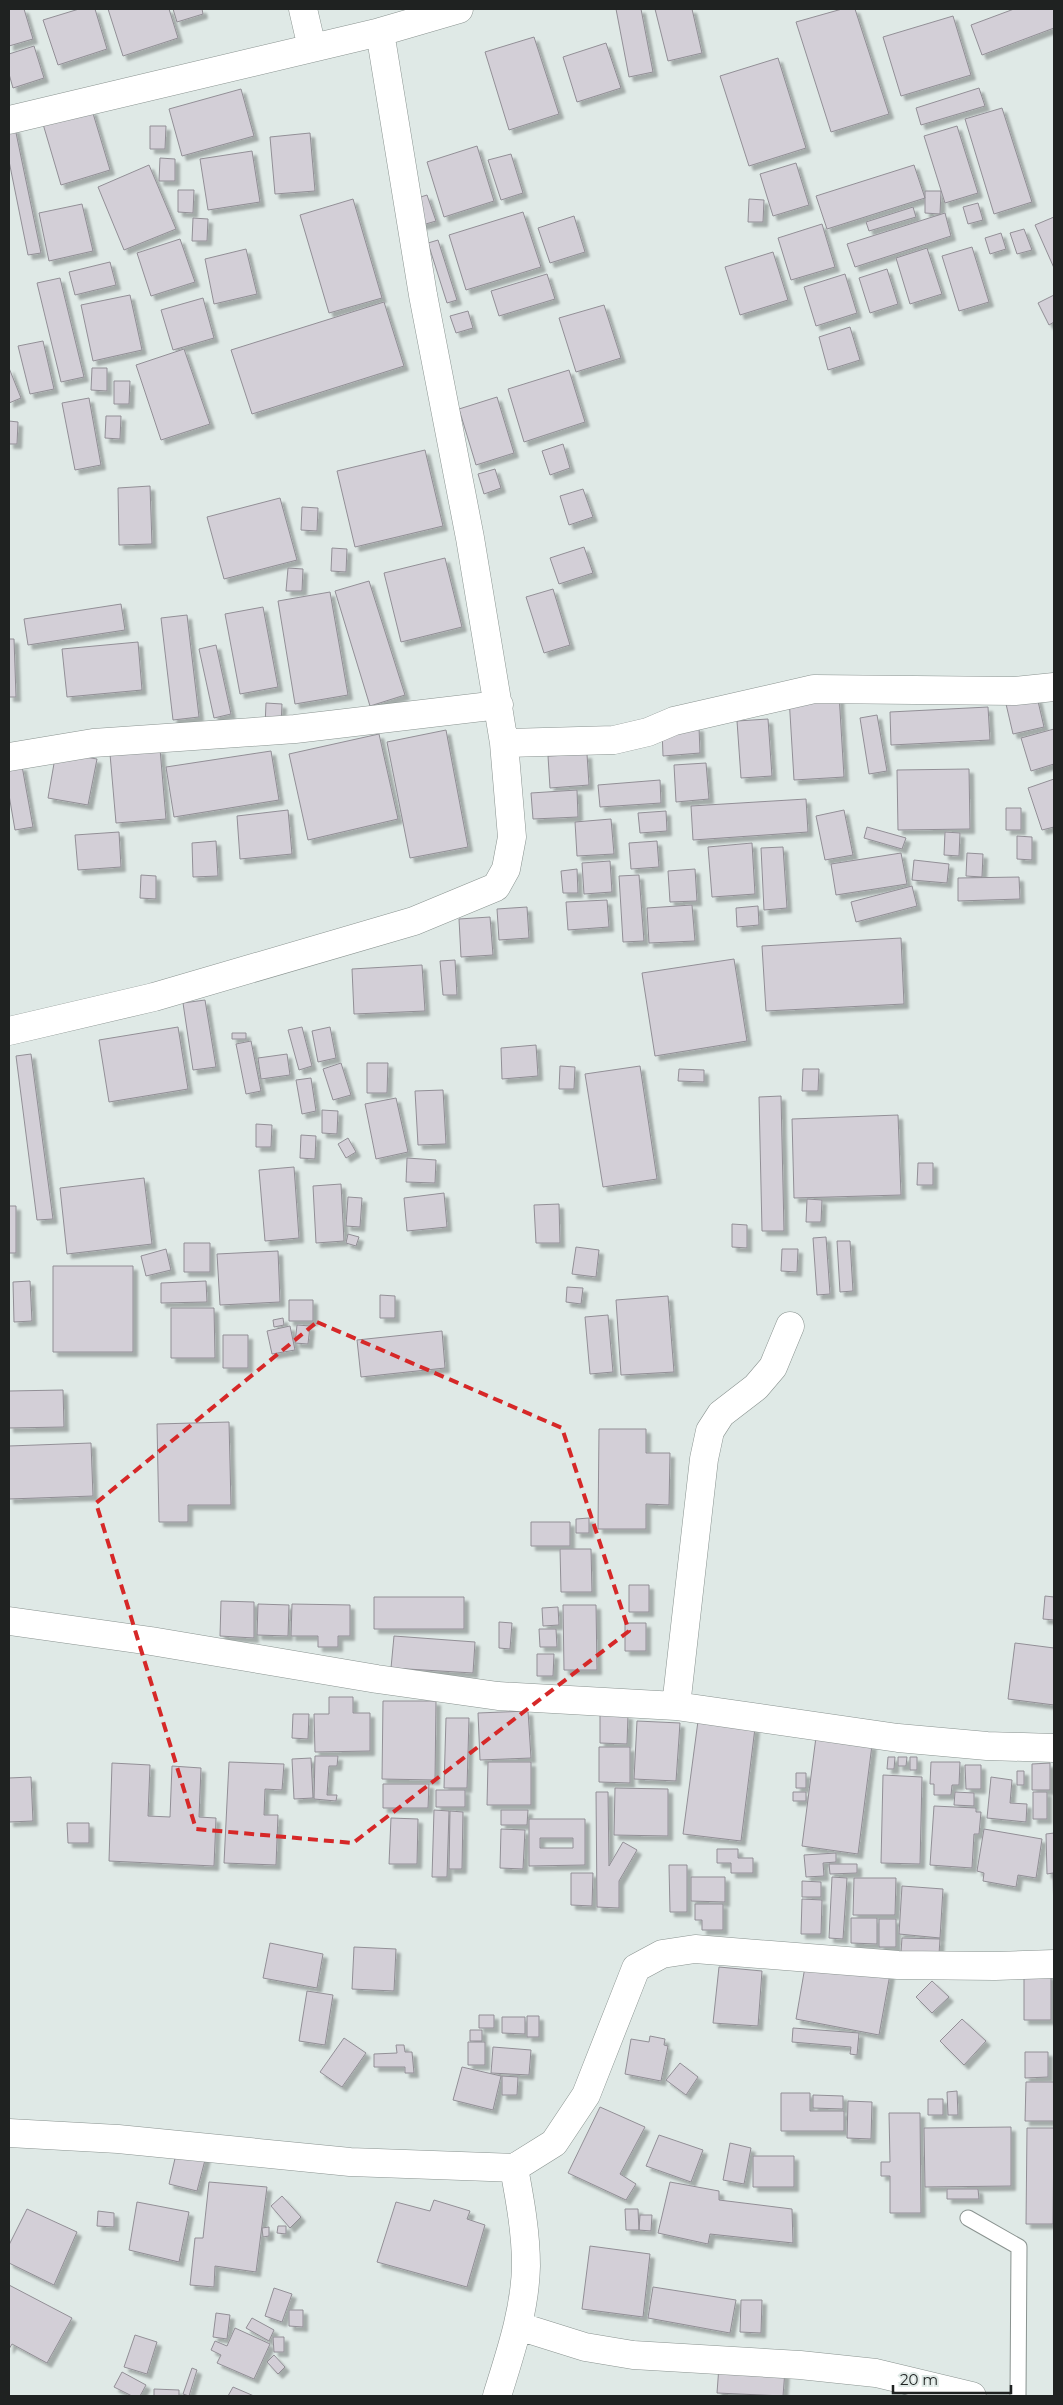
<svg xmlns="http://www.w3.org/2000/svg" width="1063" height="2405" viewBox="0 0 1063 2405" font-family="Montserrat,sans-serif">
<defs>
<filter id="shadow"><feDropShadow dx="4.5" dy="4.5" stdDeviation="1" flood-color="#0004"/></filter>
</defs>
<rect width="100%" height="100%" fill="#dfe9e6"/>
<path fill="#d3cfd7" stroke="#928f96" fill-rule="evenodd" filter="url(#shadow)" d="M9,9H24L33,39L9,46Z
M79,9H95L107,49L58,65L43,20Z
M108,9H169L178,38L123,56Z
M173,9H202L203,14L177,22Z
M616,9H641L653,72L629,77Z
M655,9H692L702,53L668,61Z
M842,9H855L889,114L831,132L796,22Z
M1014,9H1054V28L982,55L971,25Z
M953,16L971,75L901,96L883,37Z
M534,37L559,114L509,130L485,52Z
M606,43L621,88L577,102L563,57Z
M34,46L44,78L13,88L9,74V54Z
M778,58L806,148L749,166L720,76Z
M979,88L985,106L921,125L916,108Z
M241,89L254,136L182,156L169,109Z
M1002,108L1032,202L994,214L965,119Z
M92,110L110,170L61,185L43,124Z
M150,126H166L165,149H150Z
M957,126L978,193L945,203L924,136Z
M15,128L41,253L28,255L9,161V130Z
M310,133L315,191L275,194L270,137Z
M477,146L494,201L444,217L427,162Z
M252,151L260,202L208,210L200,159Z
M511,154L523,193L501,200L488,160Z
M160,158L175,159V181H159Z
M796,163L809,205L773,216L760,174Z
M149,165L176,229L124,250L98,187Z
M914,165L925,198L827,229L816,196Z
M178,190H194L193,213L178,212Z
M925,191H941L940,214L925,213Z
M427,195L436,221L419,226L411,200Z
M353,199L382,298L329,313L300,215Z
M749,199L764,200L763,222H748Z
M978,203L983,220L968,224L963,207Z
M82,204L93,251L49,261L39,213Z
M913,207L916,217L869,231L866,222Z
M523,212L541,267L466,290L449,235Z
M945,213L951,236L855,267L847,244Z
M574,216L585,252L550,263L538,228Z
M1054,217V268L1035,225Z
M193,218L208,219L207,241H192Z
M822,224L835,267L791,280L778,238Z
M1024,229L1032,250L1017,254L1010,233Z
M1001,233L1006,249L990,254L985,238Z
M180,239L195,282L151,296L137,253Z
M438,240L457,300L447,303L428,243Z
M972,247L989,302L959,311L942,256Z
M927,248L942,294L910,304L896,258Z
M246,249L257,294L214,304L205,259Z
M773,252L788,300L740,315L725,267Z
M110,262L116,285L75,295L69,272Z
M887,269L898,304L870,313L859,278Z
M547,274L555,299L499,316L491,291Z
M845,274L857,313L816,326L804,287Z
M60,278L84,377L61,382L37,283Z
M130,295L142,350L93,361L81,305Z
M1054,295V322L1049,325L1038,303Z
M203,298L214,338L173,350L161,310Z
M384,302L404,366L252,414L231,350Z
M604,305L621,358L576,372L559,318Z
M468,311L473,328L456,333L450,316Z
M850,327L860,360L828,370L819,337Z
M43,341L54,389L30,394L18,346Z
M184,349L210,424L161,440L136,365Z
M9,368L21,398L9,403Z
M92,368H107V391L91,390Z
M569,370L585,422L524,442L508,389Z
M114,381H130L129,404H114Z
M497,397L514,453L476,465L459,409Z
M89,398L101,465L75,470L62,403Z
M106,416H121L120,439L105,438Z
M9,421L18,422L17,444H9Z
M563,444L570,468L550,475L542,451Z
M425,450L443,526L355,547L337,471Z
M495,469L501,488L484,494L478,474Z
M150,486L152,544L119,545L118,488Z
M583,489L593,517L569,525L560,496Z
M280,498L297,560L224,579L207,517Z
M302,507L318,508L317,531L301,530Z
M584,547L593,573L559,584L550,558Z
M332,548L347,549L346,572L331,571Z
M445,558L462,627L401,642L384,573Z
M288,568L303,569L302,591H286Z
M369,581L405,695L370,706L335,591Z
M553,589L570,645L544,653L526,597Z
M330,592L348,695L295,704L278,601Z
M121,604L125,630L28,645L24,619Z
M263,607L278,687L240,694L225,614Z
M187,615L199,717L173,720L161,618Z
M9,639H14L16,697H9Z
M138,642L142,690L67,697L62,649Z
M216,645L231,714L214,718L199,649Z
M839,694L844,777L794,780L789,697Z
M1037,697L1044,727L1013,734L1006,704Z
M266,703L282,704L281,726H265Z
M988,707L990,740L891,745L890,712Z
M877,715L887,771L869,774L860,718Z
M768,719L772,776L741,778L737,721Z
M699,727L700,753L663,756L662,729Z
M1054,729V764L1031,771L1021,738Z
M446,730L468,847L410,858L387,742Z
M379,734L398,819L308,840L289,754Z
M160,749L166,819L116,823L110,754Z
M271,751L279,800L174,817L166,767Z
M56,752L97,759L88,805L48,798Z
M587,754L589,785L550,788L548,756Z
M706,763L709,799L676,802L674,765Z
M22,766L33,827L15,830L9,795V768Z
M969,769L970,829L898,830L897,770Z
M1054,779V827L1042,830L1028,788Z
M660,780L661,803L600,807L598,785Z
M577,790L578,817L533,819L531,793Z
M806,799L808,832L693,840L691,806Z
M1006,808H1021V830H1006Z
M288,810L292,854L240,859L237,816Z
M844,810L853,855L825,860L816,816Z
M666,811L667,831L640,833L638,813Z
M611,819L614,854L577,856L575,822Z
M867,827L906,838L902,849L864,838Z
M119,832L121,867L78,870L75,835Z
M945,832L960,833L959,856L944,855Z
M1017,836L1032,837V860L1017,859Z
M216,841L218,876L193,877L192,843Z
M657,841L659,867L631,869L629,843Z
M752,843L755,894L712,897L708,847Z
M783,847L787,908L764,910L761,848Z
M901,853L907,884L836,895L831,864Z
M967,853L983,854L982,877L966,876Z
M914,860L949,864L947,883L912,880Z
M610,861L612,892L584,894L582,863Z
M577,869L578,893H563L561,871Z
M695,869L697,901L670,902L668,871Z
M141,875L156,876V899L140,898Z
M639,875L644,941L623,942L619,876Z
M1019,877L1020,899L958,901V878Z
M912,886L917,906L856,922L851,902Z
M607,900L609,927L568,930L566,902Z
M692,905L695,941L649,943L647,908Z
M758,906L759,925L737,927L736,908Z
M527,907L529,938L499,940L497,909Z
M490,917L493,955L461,957L459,919Z
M901,938L904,1004L766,1011L762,946Z
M734,959L747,1041L655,1056L642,973Z
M455,960L457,995H443L440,961Z
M422,965L425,1011L354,1014L352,969Z
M205,1000L216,1067L193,1070L183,1003Z
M178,1027L188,1089L109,1102L99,1040Z
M302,1027L312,1066L299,1070L288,1030Z
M330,1027L336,1058L318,1062L312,1031Z
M232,1033H246V1039H232Z
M251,1041L261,1091L246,1094L236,1044Z
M536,1045L538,1076L502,1079L501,1048Z
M31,1054L53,1219L37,1220L16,1056Z
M287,1054L290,1075L261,1079L258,1058Z
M341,1063L351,1095L333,1100L323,1069Z
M367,1063H388L387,1093H367Z
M560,1066L575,1067L574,1089H559Z
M640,1066L657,1179L603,1187L585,1074Z
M679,1069L704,1070V1082L678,1081Z
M803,1069H819L818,1091H802Z
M311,1078L316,1111L302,1114L296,1080Z
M443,1090L446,1144L418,1145L415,1091Z
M781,1096L784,1231H762L759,1097Z
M396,1098L408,1152L376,1159L365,1104Z
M322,1110L338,1111L337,1134L322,1133Z
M898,1115L901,1195L794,1198L792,1119Z
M256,1124L272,1125L271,1147H256Z
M301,1135L316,1136L315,1159L300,1158Z
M348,1138L356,1152L346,1158L338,1144Z
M407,1158L436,1160L435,1183L406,1182Z
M918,1163H933V1185H917Z
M294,1167L299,1238L265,1241L259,1170Z
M144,1178L152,1244L67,1254L60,1188Z
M341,1184L344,1241L316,1243L313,1186Z
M444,1193L447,1227L407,1231L404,1198Z
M348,1197L362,1198L360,1227L346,1226Z
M807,1199L822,1200L821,1222H806Z
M559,1204L560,1243H536L534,1205Z
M9,1206H16V1253H9Z
M732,1224L747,1225V1248L732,1247Z
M348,1234L359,1237L356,1246L346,1243Z
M826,1237L830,1294L817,1295L813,1238Z
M837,1241H850L853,1291L840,1292Z
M184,1243H210V1272H184Z
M576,1247L599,1250L596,1277L572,1274Z
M166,1249L171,1270L146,1276L141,1256Z
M782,1249H798L797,1272L781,1271Z
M278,1251L280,1302L220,1305L217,1254Z
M53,1266H133V1352H53Z
M30,1281L32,1321L14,1322L13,1282Z
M206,1281L207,1302L161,1303V1283Z
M567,1287L583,1288L581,1304L566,1302Z
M380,1295L395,1296V1318H380Z
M668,1296L674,1372L621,1375L616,1300Z
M289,1300H313V1321H289Z
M171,1308H214L215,1358H171Z
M608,1315L613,1372L590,1374L585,1317Z
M283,1318L284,1325L274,1327L273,1320Z
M297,1325L310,1326L308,1344L295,1343Z
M290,1326L295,1350L272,1354L267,1331Z
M442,1331L445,1368L361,1377L357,1340Z
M223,1335H248V1368H223Z
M63,1390L64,1427L9,1428V1391Z
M229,1422L231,1505H188V1522H159L157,1424Z
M599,1429H646V1453H670L669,1505L646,1504V1529H598Z
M91,1443L93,1496L9,1499V1446Z
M589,1518V1533H576V1519Z
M531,1522H570V1546H531Z
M560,1549H591L592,1592H561Z
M629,1585H649V1612H629Z
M1045,1596L1054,1597V1620L1043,1619Z
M374,1597H464V1629H374Z
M221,1601L254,1602V1638L220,1636Z
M258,1604L289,1605L288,1636L257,1635Z
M292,1604L350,1605V1636H338V1647H318V1636H291Z
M563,1605H596L597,1670H564Z
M558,1607L559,1625L543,1626L542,1608Z
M499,1622L512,1623L510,1649L499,1648Z
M625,1623H646V1651H625Z
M539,1629H556L557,1647H540Z
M394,1636L475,1642L473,1673L391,1668Z
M1015,1643L1054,1648V1705L1008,1699Z
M537,1654H554L553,1676H537Z
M329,1697H353V1713H370V1751L315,1752L314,1714H329Z
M383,1701H436L435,1780L382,1779Z
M528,1711L531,1758L480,1760L478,1713Z
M293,1714H309L308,1739L292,1738Z
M600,1714L628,1715L627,1744L600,1743Z
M446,1718H469L467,1788H444Z
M637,1721L680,1723L676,1781L634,1779Z
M698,1721L755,1728L741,1841L683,1834Z
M816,1737L872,1745L858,1854L802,1846Z
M599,1747H630V1783L599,1782Z
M315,1756H338L337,1766H329L327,1795H337L336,1801L314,1799Z
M888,1757H895L894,1769H887Z
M898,1757H907L906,1766H898Z
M910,1757H917V1770H910Z
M311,1758L313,1798L294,1799L292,1759Z
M229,1762L284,1764L282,1790L265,1789L264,1815H278L276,1865L224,1863Z
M488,1762H531V1805H487Z
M931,1762H960L959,1785H952L951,1795H934V1784H930Z
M112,1763L150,1765L148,1816L170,1817L172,1766L201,1768L199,1817L216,1818L214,1866L109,1861Z
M1050,1763V1790H1032V1764Z
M965,1765H981V1789H966Z
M1017,1771H1024V1785H1017Z
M796,1773H806V1788H796Z
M883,1775L922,1777L920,1864L881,1863Z
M31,1777L33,1821L9,1822V1778Z
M991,1777L1012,1780L1010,1803L1027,1804L1026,1822L987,1818Z
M383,1784H429L428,1808H383Z
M615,1788L668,1789V1836L614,1835Z
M436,1790H465V1807H436Z
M596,1792H608L609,1866L623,1842L637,1850L619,1881V1908L597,1907Z
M793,1792H806V1801H793Z
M955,1792L974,1793V1806L954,1805Z
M1033,1792H1047V1819H1033Z
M934,1806L976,1808V1812H981L979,1834H974L972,1868L930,1865Z
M434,1810L449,1811L447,1877H432Z
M501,1810H528L527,1825H501Z
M450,1811L463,1812L462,1869H449Z
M391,1818L418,1819L417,1864H389Z
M529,1819H585V1865L529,1866ZM540,1838H573V1848H540Z
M67,1823H89V1843H68Z
M501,1829L525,1830L523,1869L500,1868Z
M984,1829L1042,1839L1036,1878L1018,1875L1016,1887L983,1881L984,1873L977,1871Z
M1054,1833V1918L1053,1873L1047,1874L1046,1834Z
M717,1849H738V1858H753V1873H731V1863H717Z
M836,1853V1862L823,1863L824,1876L806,1877L804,1855Z
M829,1864H857V1873L830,1874Z
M669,1865H687V1912H670Z
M571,1873H593L592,1906L571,1905Z
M691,1877H725V1902L691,1901Z
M832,1877L847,1878L843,1939L829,1938Z
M854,1878H896L895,1915H853Z
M802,1881L821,1882V1897H802Z
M902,1886L943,1889L940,1938L899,1934Z
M802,1899L822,1900L821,1934H801Z
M695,1904H723V1930H702V1920H695Z
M851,1918H877V1944L851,1943Z
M879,1919H896V1947H879Z
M902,1938L940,1939L939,1954L901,1952Z
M270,1943L323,1954L317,1988L263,1978Z
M354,1947L396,1949L394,1991L352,1989Z
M806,1961L890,1974L879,2035L796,2019Z
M719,1967L762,1971L758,2026L713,2023Z
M1024,1975H1051V2020H1024Z
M932,1981L949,1997L932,2013L916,1997Z
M307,1991L333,1995L325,2045L299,2041Z
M479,2015H494V2028H479Z
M527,2016H539V2037H527Z
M502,2017H525V2034L502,2033Z
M962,2019L986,2041L964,2065L940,2041Z
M793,2028L859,2033L857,2055L850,2054L851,2047L792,2042Z
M470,2030H482V2041H470Z
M650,2036L665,2039L664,2045L668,2046L661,2081L625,2074L631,2039L649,2042Z
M344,2038L366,2053L342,2087L320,2072Z
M468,2042H485V2065H468Z
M396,2045H404L405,2052H412L414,2073H405V2067H374V2054L397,2053Z
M493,2047L531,2050L529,2075L491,2073Z
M1025,2052H1048V2077L1025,2078Z
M680,2063L698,2077L686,2095L666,2080Z
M462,2067L501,2076L493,2110L453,2100Z
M502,2076L518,2077L517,2095H502Z
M1026,2082H1054V2121H1025Z
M957,2091L958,2115H948L947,2092Z
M781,2093H810V2111H844V2131H781Z
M813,2095L843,2096V2109L813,2108Z
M928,2099H943V2115H928Z
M848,2101L872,2102L871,2139L847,2138Z
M600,2107L645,2127L620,2174L636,2184L626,2200L568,2173Z
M889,2113H920L921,2213H890V2176H881V2162H890Z
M1011,2127V2186L925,2187L924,2128Z
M1027,2128H1054L1053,2224H1026Z
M659,2135L703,2150L691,2182L646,2166Z
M730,2143L751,2148L744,2184L723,2180Z
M177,2150L206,2156L197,2191L169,2184Z
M753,2156H794V2187H753Z
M209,2182L267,2187L256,2272L215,2266L214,2287L190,2285L195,2238H203Z
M670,2182L719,2191V2200L792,2209L793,2243L710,2234L708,2244L658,2233Z
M947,2189H978L979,2199H947Z
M282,2196L301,2217L290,2228L271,2206Z
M434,2200L470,2211L467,2219L485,2225L467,2287L377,2262L396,2202L430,2211Z
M137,2202L189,2212L179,2262L129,2250Z
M27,2209L77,2232L54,2285L9,2263V2245Z
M625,2209H638L639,2230H626Z
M98,2211L114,2213V2227L97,2226Z
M640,2215H652L651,2231L639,2230Z
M278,2226H286V2234L277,2233Z
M269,2227V2236L263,2237L262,2228Z
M590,2246L650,2254L643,2317L582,2309Z
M9,2285L72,2318L47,2363L12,2344L9,2349Z
M653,2287L736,2300L730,2333L648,2318Z
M274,2288L292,2294L282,2322L265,2316Z
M741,2300H762L761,2333L740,2332Z
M289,2310H303V2327L289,2326Z
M216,2313L230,2315L227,2339L213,2337Z
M252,2318L274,2330L269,2341L246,2328Z
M235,2328L270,2344L254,2379L217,2363L221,2355L211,2350L215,2341L227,2346Z
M135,2335L157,2342L147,2374L124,2367Z
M273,2337H284V2352H274Z
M274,2355L285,2367L278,2374L267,2362Z
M719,2366L785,2370L783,2396L717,2393Z
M192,2368L197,2370L189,2396L183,2394Z
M122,2372L146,2385L140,2396H132L114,2387Z
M233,2387L254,2396H228Z
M154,2389L179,2390V2396H154Z"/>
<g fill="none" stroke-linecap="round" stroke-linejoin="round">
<defs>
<path id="lane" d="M968,2218L1019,2247L1018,2396"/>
<path id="street" d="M303,9L312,48
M9,120L380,32L459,9
M504,743L614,740L648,732L674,721L814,689L1015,691L1054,687
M9,757L93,743L295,729L499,705
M9,1031L154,997L414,921L496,887L506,869L512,837L504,743L470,538L423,295L380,32
M9,1621L151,1641L377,1679L498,1696L676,1706L704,1459L710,1431L721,1414L756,1387L773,1367L790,1326
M676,1706L898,1738L987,1746L1054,1748
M9,2133L118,2139L350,2162L514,2168L554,2143L586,2095L636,1968L662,1954L695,1949L898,1965L995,1966L1054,1964
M518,2326L585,2347L633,2355L800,2365L876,2373L972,2396
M497,2396C510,2354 525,2311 526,2266C526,2233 520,2200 514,2168"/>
</defs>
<use href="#lane" stroke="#8a9390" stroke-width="17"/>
<use href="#street" stroke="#8a9390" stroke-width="29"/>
<use href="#lane" stroke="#fff" stroke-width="15"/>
<use href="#street" stroke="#fff" stroke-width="28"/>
</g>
<path fill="none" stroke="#d62828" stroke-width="4" stroke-dasharray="10 6" stroke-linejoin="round" d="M317,1322L562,1428L629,1631L353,1843L196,1829L96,1503Z"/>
<rect width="1063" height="2405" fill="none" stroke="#1f2221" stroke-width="20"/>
<path d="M893 2385v8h118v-8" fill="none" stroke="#1f2221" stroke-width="2.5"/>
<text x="900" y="2385" font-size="15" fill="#1f2221" stroke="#dfe9e6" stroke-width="4" paint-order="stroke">20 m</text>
</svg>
